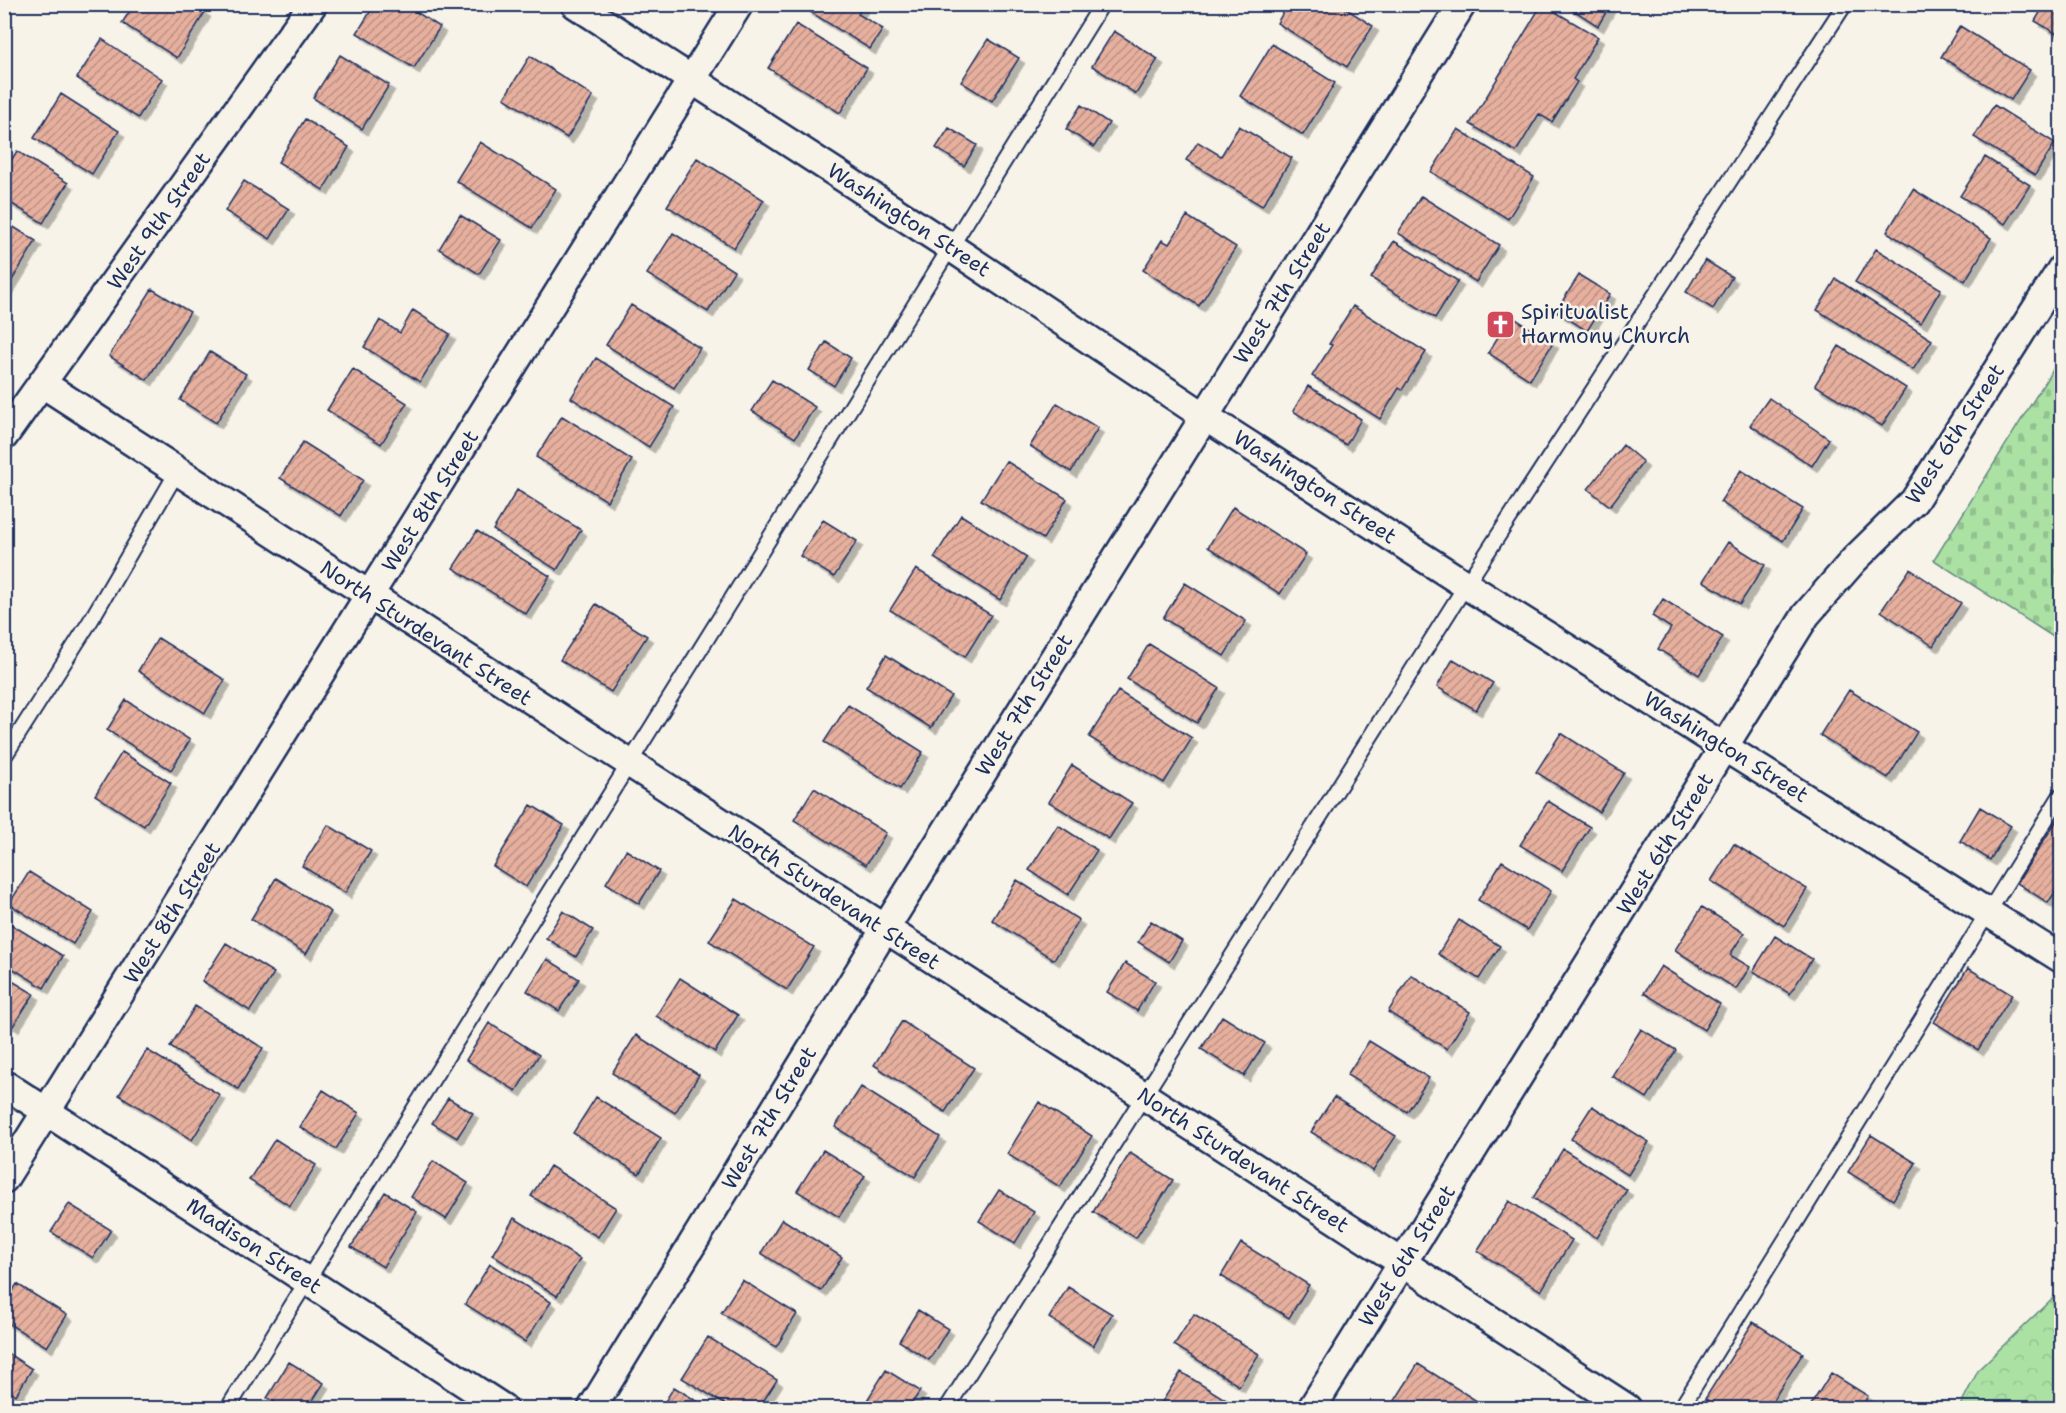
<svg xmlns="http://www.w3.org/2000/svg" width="2066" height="1413" viewBox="0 0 2066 1413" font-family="'Shantell Sans',sans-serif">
<defs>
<pattern id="forest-crowns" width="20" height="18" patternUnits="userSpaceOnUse" patternTransform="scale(1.5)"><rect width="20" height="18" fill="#ace1a4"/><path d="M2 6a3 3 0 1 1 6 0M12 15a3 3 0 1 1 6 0" fill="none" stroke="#93c190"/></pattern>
<pattern id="cemetery-stones" width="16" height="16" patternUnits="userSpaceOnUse" patternTransform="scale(1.5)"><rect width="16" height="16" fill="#ace1a4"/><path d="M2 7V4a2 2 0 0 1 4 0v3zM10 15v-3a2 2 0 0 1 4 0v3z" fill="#93c190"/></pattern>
<pattern id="building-hatch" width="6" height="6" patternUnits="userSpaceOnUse" patternTransform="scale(1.5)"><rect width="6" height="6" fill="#e7b09e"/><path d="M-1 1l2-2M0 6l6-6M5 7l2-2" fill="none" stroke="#ba9084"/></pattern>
<filter id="shadow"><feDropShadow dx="5.5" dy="5.5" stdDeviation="0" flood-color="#0004"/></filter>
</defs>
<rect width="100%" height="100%" fill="#f7f3e8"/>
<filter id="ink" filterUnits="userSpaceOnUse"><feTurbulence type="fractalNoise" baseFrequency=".0167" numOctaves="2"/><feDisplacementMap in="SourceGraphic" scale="12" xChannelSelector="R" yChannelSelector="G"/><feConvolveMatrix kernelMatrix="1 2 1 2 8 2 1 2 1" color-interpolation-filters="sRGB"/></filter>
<g filter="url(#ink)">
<path fill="url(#forest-crowns)" stroke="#648881" stroke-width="1.5" d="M2061,1290V1408H1959L1979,1369Z"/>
<path fill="url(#cemetery-stones)" stroke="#648881" stroke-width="1.5" d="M2061,356L2062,642H2061L1934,560Z"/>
<path fill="url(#building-hatch)" stroke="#1b2f5e" stroke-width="1.5" filter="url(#shadow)" d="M134,4H193L205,12L177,58L122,23Z
M375,4H404L440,27L414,68L357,33Z
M810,4H864L858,14L883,29L870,49L807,10Z
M1288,4H1339L1373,26L1347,67L1277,23Z
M1542,4L1598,37L1573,79L1577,82L1552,122L1539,114L1516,152L1470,124Z
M1564,4H1611L1598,26Z
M2045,4H2062V37L2035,21Z
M796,24L867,68L840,113L768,68Z
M1960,26L2030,70L2011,100L1941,57Z
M1114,31L1158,59L1136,94L1092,66Z
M102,39L162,79L138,118L77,78Z
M988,39L1019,58L992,101L961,82Z
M1272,44L1335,83L1303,135L1240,96Z
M340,55L389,85L362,129L313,98Z
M530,56L593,96L567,138L504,98Z
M61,94L119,131L92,174L34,138Z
M1081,105L1109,123L1094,147L1066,129Z
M1994,105L2055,143L2035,175L1974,137Z
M305,119L349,147L323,190L278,162Z
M1239,126L1292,158L1262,206L1186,160L1198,142L1221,156Z
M949,128L977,145L964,166L936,148Z
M1458,129L1534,177L1508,219L1431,172Z
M480,142L556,189L532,228L456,181Z
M17,151L68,183L43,223L4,199V171Z
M1985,157L2030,185L2005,224L1960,196Z
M697,158L764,200L734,248L667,206Z
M244,181L289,209L270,239L225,211Z
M1913,189L1991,238L1965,281L1887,232Z
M1421,196L1499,245L1476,282L1398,233Z
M460,215L501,240L479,274L439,249Z
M1187,216L1236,247L1199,306L1143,270L1162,240L1169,244Z
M4,221L36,241L6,290L4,289Z
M673,233L734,271L708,312L647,274Z
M1394,241L1458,281L1435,318L1371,278Z
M1876,249L1941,289L1921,323L1855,282Z
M1705,260L1732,277L1713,309L1686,292Z
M1579,275L1610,294L1587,331L1556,311Z
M1836,279L1932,340L1913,370L1817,310Z
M152,289L190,312L147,380L109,356Z
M631,305L700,348L674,388L606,345Z
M1353,306L1426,352L1402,390L1399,388L1380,419L1312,376L1332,345L1329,344Z
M413,310L450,334L420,382L364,347L380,320L400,333Z
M1511,316L1553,343L1530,380L1488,353Z
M826,342L851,358L834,386L809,370Z
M1839,346L1906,388L1882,426L1815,385Z
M210,352L246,374L216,423L180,400Z
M596,358L674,407L649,447L571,398Z
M353,369L407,403L381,444L327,410Z
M772,380L815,407L795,438L752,411Z
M1308,386L1361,419L1346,445L1293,411Z
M1769,398L1829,439L1812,466L1750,425Z
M1057,403L1098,428L1071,472L1030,446Z
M562,416L632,460L607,501L536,457Z
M303,442L363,480L341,516L280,478Z
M1623,445L1643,462L1610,506L1588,489Z
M1006,461L1067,499L1043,539L981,500Z
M1741,470L1803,509L1783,541L1720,502Z
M517,490L581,530L557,570L493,530Z
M1233,507L1306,554L1280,594L1208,547Z
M961,515L1027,557L1000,600L934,558Z
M823,520L857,541L834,577L800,556Z
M477,531L550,576L526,614L453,568Z
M1728,542L1765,565L1740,604L1703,581Z
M916,569L991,615L965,657L890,610Z
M1910,569L1961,603L1933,646L1881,611Z
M1185,583L1246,621L1224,656L1163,618Z
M1663,599L1723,637L1699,675L1658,649L1671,628L1652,616Z
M596,604L647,636L611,692L560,660Z
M158,638L225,680L205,713L138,671Z
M1149,644L1219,688L1197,723L1127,679Z
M886,655L951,696L931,728L866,687Z
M1453,659L1493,683L1476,710L1437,687Z
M1849,690L1917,732L1888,778L1820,735Z
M1118,691L1192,738L1164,783L1089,737Z
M126,700L190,740L171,770L107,730Z
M848,705L923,752L900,789L824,742Z
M1561,733L1624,773L1599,812L1536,772Z
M122,752L171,783L144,826L95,795Z
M1072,765L1132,803L1109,839L1049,802Z
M814,788L886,833L866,865L794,820Z
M1548,801L1590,827L1562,871L1520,845Z
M531,805L564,825L526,887L493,866Z
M1980,807L2011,826L1990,860L1960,841Z
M2062,812V881L2048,903L2017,883Z
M328,825L371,851L345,893L302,866Z
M1058,825L1097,850L1068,895L1029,870Z
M1734,844L1807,889L1784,926L1711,881Z
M626,850L659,871L639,904L606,883Z
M1502,861L1551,891L1527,930L1478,900Z
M29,872L93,912L73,944L9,904Z
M276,878L331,912L306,954L251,919Z
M1017,880L1079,920L1054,960L992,920Z
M736,899L814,947L787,990L709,941Z
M1702,907L1744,933L1730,955L1750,967L1736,989L1675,950Z
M563,911L593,930L576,957L546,938Z
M4,920L63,956L44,988L4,963Z
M1459,920L1500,946L1479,979L1438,954Z
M1151,921L1182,941L1169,962L1138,942Z
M1775,936L1812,959L1790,994L1753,971Z
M226,943L274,973L250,1011L202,981Z
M547,959L579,979L559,1011L527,991Z
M1125,963L1155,981L1137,1011L1107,992Z
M1661,966L1720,1004L1704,1030L1644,993Z
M1968,968L2012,995L1978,1050L1934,1022Z
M1411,975L1470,1012L1447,1049L1388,1012Z
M4,976L34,994L13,1026L4,1021Z
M680,978L738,1015L715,1052L656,1016Z
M195,1006L263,1048L238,1089L170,1047Z
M1222,1016L1265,1043L1244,1076L1201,1049Z
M902,1021L974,1068L945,1112L874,1065Z
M489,1023L539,1055L516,1091L466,1060Z
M1641,1029L1676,1050L1647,1098L1612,1076Z
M636,1035L699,1075L675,1113L612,1073Z
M1369,1041L1429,1078L1407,1112L1347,1075Z
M147,1050L220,1095L192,1140L119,1095Z
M861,1087L940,1137L915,1177L835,1127Z
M323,1090L359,1113L336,1149L300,1127Z
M596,1097L661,1138L639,1174L573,1133Z
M1334,1097L1396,1136L1373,1171L1311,1132Z
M448,1098L473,1113L457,1138L432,1123Z
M1039,1102L1092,1136L1060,1187L1007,1154Z
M1592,1106L1649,1142L1628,1175L1571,1139Z
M1871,1135L1916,1163L1893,1200L1848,1172Z
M275,1139L316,1165L290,1206L249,1180Z
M1563,1149L1627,1190L1597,1238L1533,1198Z
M823,1150L865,1176L839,1217L797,1191Z
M1130,1153L1173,1180L1136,1238L1093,1212Z
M433,1161L468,1183L446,1219L411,1197Z
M550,1166L616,1208L598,1237L531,1196Z
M999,1190L1034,1212L1015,1243L979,1221Z
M385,1192L417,1212L383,1267L351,1247Z
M1509,1201L1572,1240L1541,1291L1477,1251Z
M69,1204L111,1230L93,1258L51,1232Z
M514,1218L580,1259L557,1296L492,1255Z
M782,1219L842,1257L821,1291L761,1253Z
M1241,1243L1309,1285L1289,1318L1221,1276Z
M490,1264L551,1302L525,1342L465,1304Z
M742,1280L797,1314L776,1347L721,1313Z
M17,1284L67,1315L47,1347L4,1321V1304Z
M1068,1287L1112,1314L1093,1346L1049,1318Z
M918,1310L948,1329L929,1360L899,1341Z
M1194,1314L1259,1354L1239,1386L1174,1345Z
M1753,1322L1803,1353L1768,1408H1720L1705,1399Z
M708,1337L777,1380L759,1408H731L682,1378Z
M4,1351L32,1369L16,1395L4,1388Z
M289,1362L324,1383L308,1408H285L267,1398Z
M1418,1364L1480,1403L1477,1408H1404L1394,1402Z
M886,1370L920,1391L909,1408H869L864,1405Z
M1181,1372L1236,1406L1235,1408H1166L1160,1405Z
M1831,1373L1868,1396L1861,1408H1809Z
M674,1387L708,1408H661Z"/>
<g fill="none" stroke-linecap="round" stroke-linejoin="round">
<defs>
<path id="service" d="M4,757L91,620L177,472
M228,1408L1102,4
M947,1408L1466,585L1845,4
M1681,1408L2061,795"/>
<path id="minor" d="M575,4L952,248L1204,416L1466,585L2062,959
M43,384L1627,1408
M4,436L313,4
M4,1084L503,1408
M4,1179L739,4
M592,1408L885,929L1462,4
M1312,1408L1806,615L1854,560L1914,501L2062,268"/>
</defs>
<use href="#service" stroke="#1b2f5e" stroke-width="18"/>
<use href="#minor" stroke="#1b2f5e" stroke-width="32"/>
<use href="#service" stroke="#f7f3e8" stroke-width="14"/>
<use href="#minor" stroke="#f7f3e8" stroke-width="27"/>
</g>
</g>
<defs>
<symbol id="church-square" viewBox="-11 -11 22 22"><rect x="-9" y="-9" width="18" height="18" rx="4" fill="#d1495b" stroke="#f7f3e8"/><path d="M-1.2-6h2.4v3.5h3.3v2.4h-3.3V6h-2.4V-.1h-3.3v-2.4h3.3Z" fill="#fff"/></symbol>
</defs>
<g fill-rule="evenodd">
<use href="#church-square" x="1484" y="308" width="33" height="33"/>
</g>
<g text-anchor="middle" stroke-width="5" stroke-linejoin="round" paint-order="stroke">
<g font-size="21" fill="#1b2f5e" stroke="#f7f3e8">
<text transform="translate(909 220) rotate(33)" y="7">Washington Street</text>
<text transform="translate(159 221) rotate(-55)" y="7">West 9th Street</text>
<text transform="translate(1282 293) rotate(-58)" y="7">West 7th Street</text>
<text transform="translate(1955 434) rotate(-57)" y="7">West 6th Street</text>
<text transform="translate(1315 487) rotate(33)" y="7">Washington Street</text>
<text transform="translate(430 501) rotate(-58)" y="7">West 8th Street</text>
<text transform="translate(426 633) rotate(33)" y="7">North Sturdevant Street</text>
<text transform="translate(1024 705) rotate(-58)" y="7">West 7th Street</text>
<text transform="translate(1726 747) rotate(32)" y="7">Washington Street</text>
<text transform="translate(1665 844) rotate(-58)" y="7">West 6th Street</text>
<text transform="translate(834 897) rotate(33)" y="7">North Sturdevant Street</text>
<text transform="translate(172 913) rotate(-58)" y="7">West 8th Street</text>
<text transform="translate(769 1118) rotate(-59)" y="7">West 7th Street</text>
<text transform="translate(1243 1160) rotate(33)" y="7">North Sturdevant Street</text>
<text transform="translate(254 1246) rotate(33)" y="7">Madison Street</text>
<text transform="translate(1407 1256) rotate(-58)" y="7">West 6th Street</text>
</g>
<g font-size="21" fill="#1b2f5e" stroke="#f7f3e8" text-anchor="start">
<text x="1521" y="319">Spiritualist<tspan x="1521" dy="24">Harmony Church</tspan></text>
</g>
</g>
<rect width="2066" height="1413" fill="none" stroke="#f7f3e8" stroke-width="24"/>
<rect x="12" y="12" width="2042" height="1389" fill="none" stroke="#1b2f5e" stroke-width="2" filter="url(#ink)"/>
</svg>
